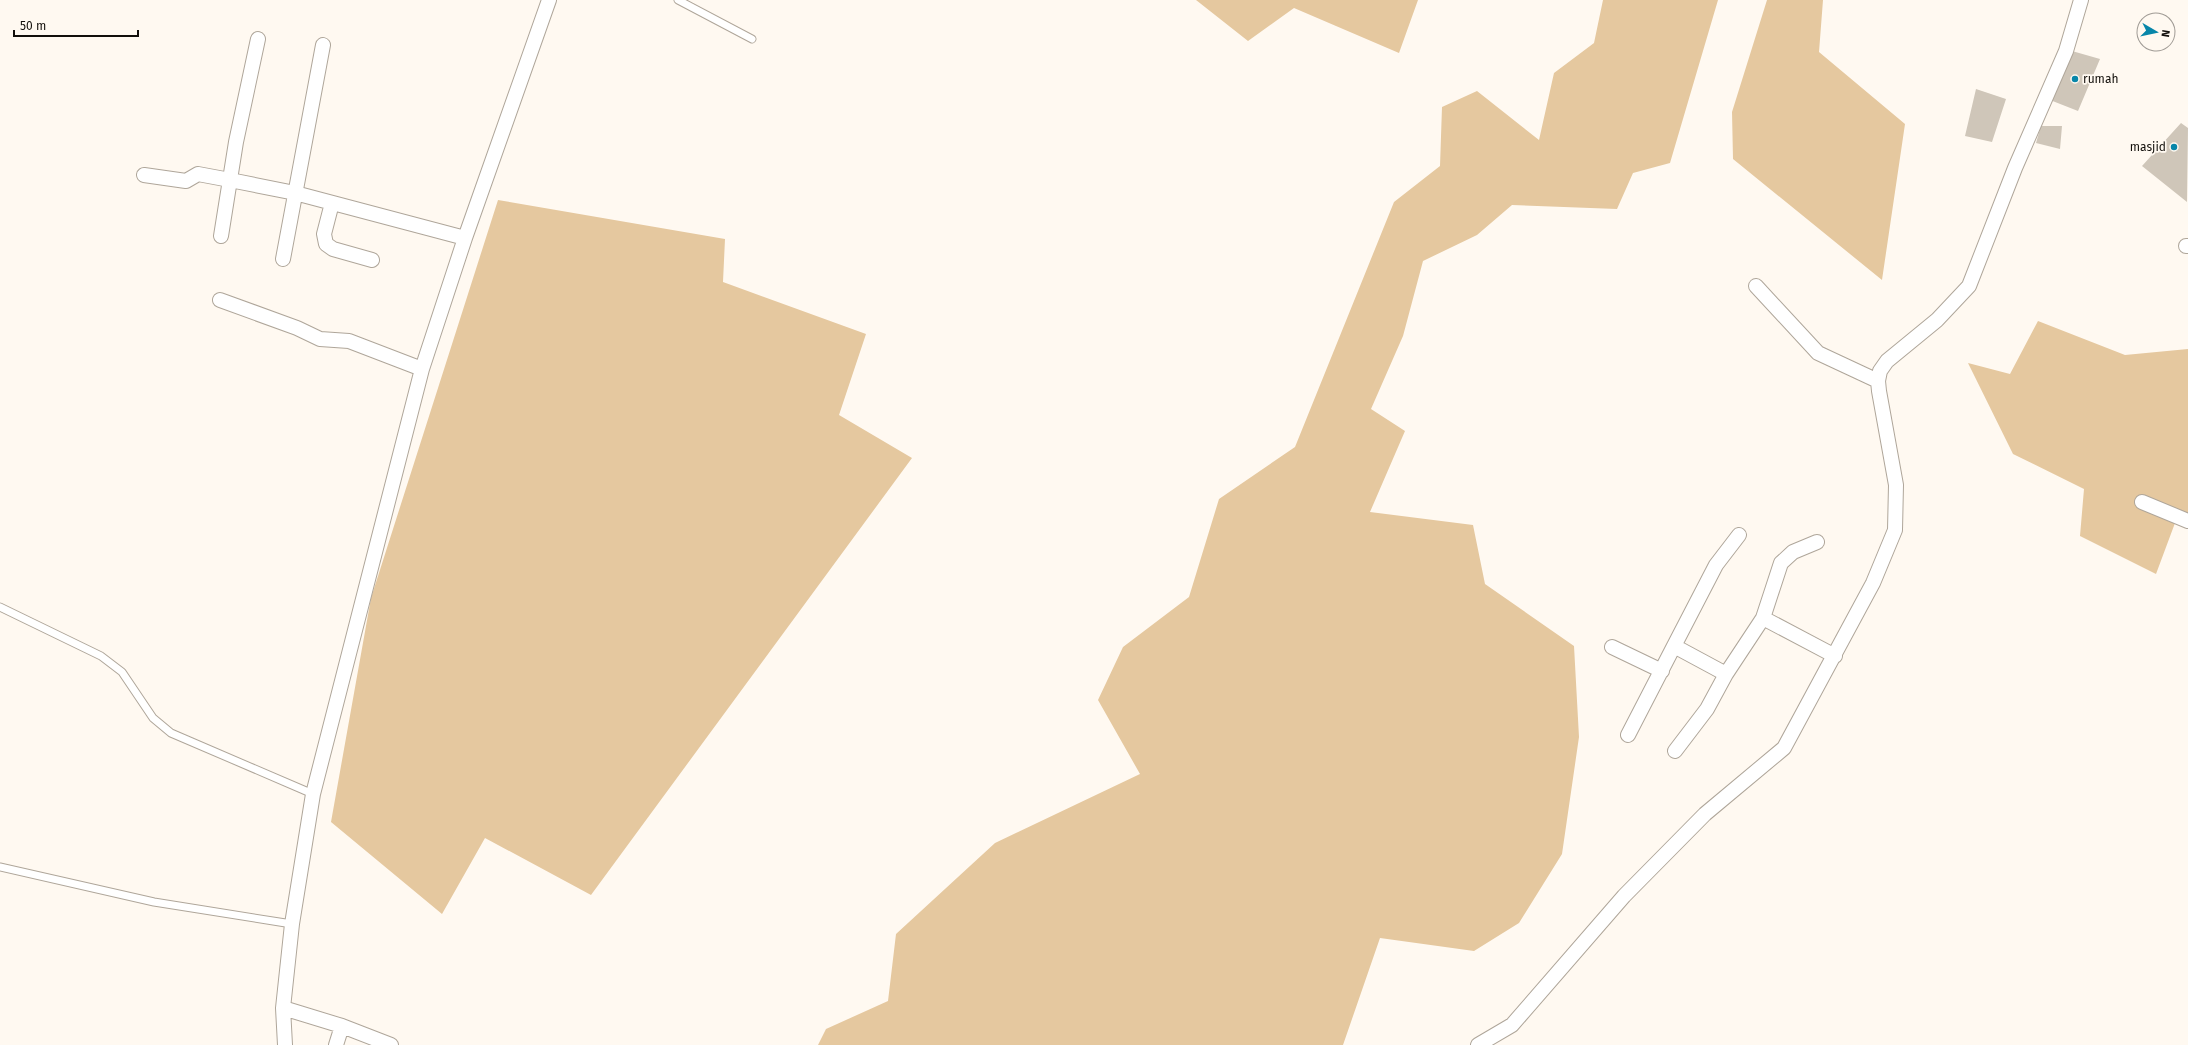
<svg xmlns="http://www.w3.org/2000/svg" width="2188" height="1045" viewBox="0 0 2188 1045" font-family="'Fira Sans',sans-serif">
<rect width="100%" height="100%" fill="#fff9f1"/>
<path fill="#e5c89f" d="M1196,0H1418L1399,53L1294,8L1248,41Z
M1603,0H1718L1670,163L1633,173L1617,209L1512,205L1477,235L1423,261L1403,336L1371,409L1405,431L1370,512L1473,525L1485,584L1574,646L1579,737L1562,854L1519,923L1474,951L1380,938L1343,1045H818L826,1029L888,1001L896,934L995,843L1140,774L1098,700L1123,647L1189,597L1219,499L1295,447L1394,202L1440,166L1442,107L1477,91L1539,140L1554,73L1594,43Z
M1767,0H1823L1819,52L1905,124L1882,280L1733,159L1732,112Z
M498,200L725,239L723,282L866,334L839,415L912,458L591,895L485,838L442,914L331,822L371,598Z
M2038,321L2125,355L2188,349V529L2175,523L2156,574L2080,536L2084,489L2013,454L1968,363L2010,374Z"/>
<path fill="#cfc6b9" d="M2072,51L2100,59L2078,111L2050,100Z
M1976,89L2006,99L1992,142L1965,136Z
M2181,123L2188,128L2187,202L2142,166Z
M2041,126H2062L2060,149L2036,143Z"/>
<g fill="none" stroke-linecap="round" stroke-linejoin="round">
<defs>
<path id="service" d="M678,0L752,39
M0,607L101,656L122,672L153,718L171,733L313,794
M0,867L154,902L292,924"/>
<path id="minor" d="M144,175L186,181L198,174L230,180L295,193L465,238
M332,203L324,234L326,244L333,249L372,260
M221,236L236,142L258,39
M2186,246H2188
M283,259L323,45
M1756,286L1818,353L1878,381
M220,300L297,328L320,339L349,341L422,369
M2142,502L2188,521
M1763,618L1781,563L1793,552L1817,542
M1612,647L1662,671
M1726,674L1674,646L1716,565L1739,535
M1628,735L1674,646
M1675,751L1707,709L1726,674L1763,618L1835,656
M283,1008L342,1026L391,1045
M285,1045L283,1008L292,924L313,794L422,369L465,238L549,0
M336,1045L342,1026
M1478,1045L1512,1025L1624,896L1705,814L1784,748L1873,583L1895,530L1896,485L1879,391L1878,381L1880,371L1887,361L1937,320L1969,286L2015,168L2066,51L2081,0"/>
</defs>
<use href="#service" stroke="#afa69a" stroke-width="9"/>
<use href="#minor" stroke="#afa69a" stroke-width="16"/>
<use href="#service" stroke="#fff" stroke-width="7"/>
<use href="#minor" stroke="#fff" stroke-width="14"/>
</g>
<g fill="#0786a9" stroke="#fff9f1" stroke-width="1.5">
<circle cx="2075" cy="79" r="4"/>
<circle cx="2174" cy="147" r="4"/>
</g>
<g text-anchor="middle" stroke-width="3.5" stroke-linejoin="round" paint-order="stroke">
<g font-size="12" fill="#120f0b" stroke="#fff9f1" text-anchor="start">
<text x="2083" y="83">rumah</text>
<text x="2166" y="151" text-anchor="end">masjid</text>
</g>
</g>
<g transform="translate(2156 32) rotate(99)"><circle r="19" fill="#fff9f1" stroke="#a09b95"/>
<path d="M0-3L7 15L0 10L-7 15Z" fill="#0786a9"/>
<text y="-6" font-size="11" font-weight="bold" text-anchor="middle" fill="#120f0b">N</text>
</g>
<path d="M14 30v6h124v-6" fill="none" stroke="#120f0b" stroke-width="2"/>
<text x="20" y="30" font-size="12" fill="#120f0b" stroke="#fff9f1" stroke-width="3" paint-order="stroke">50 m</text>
</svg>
